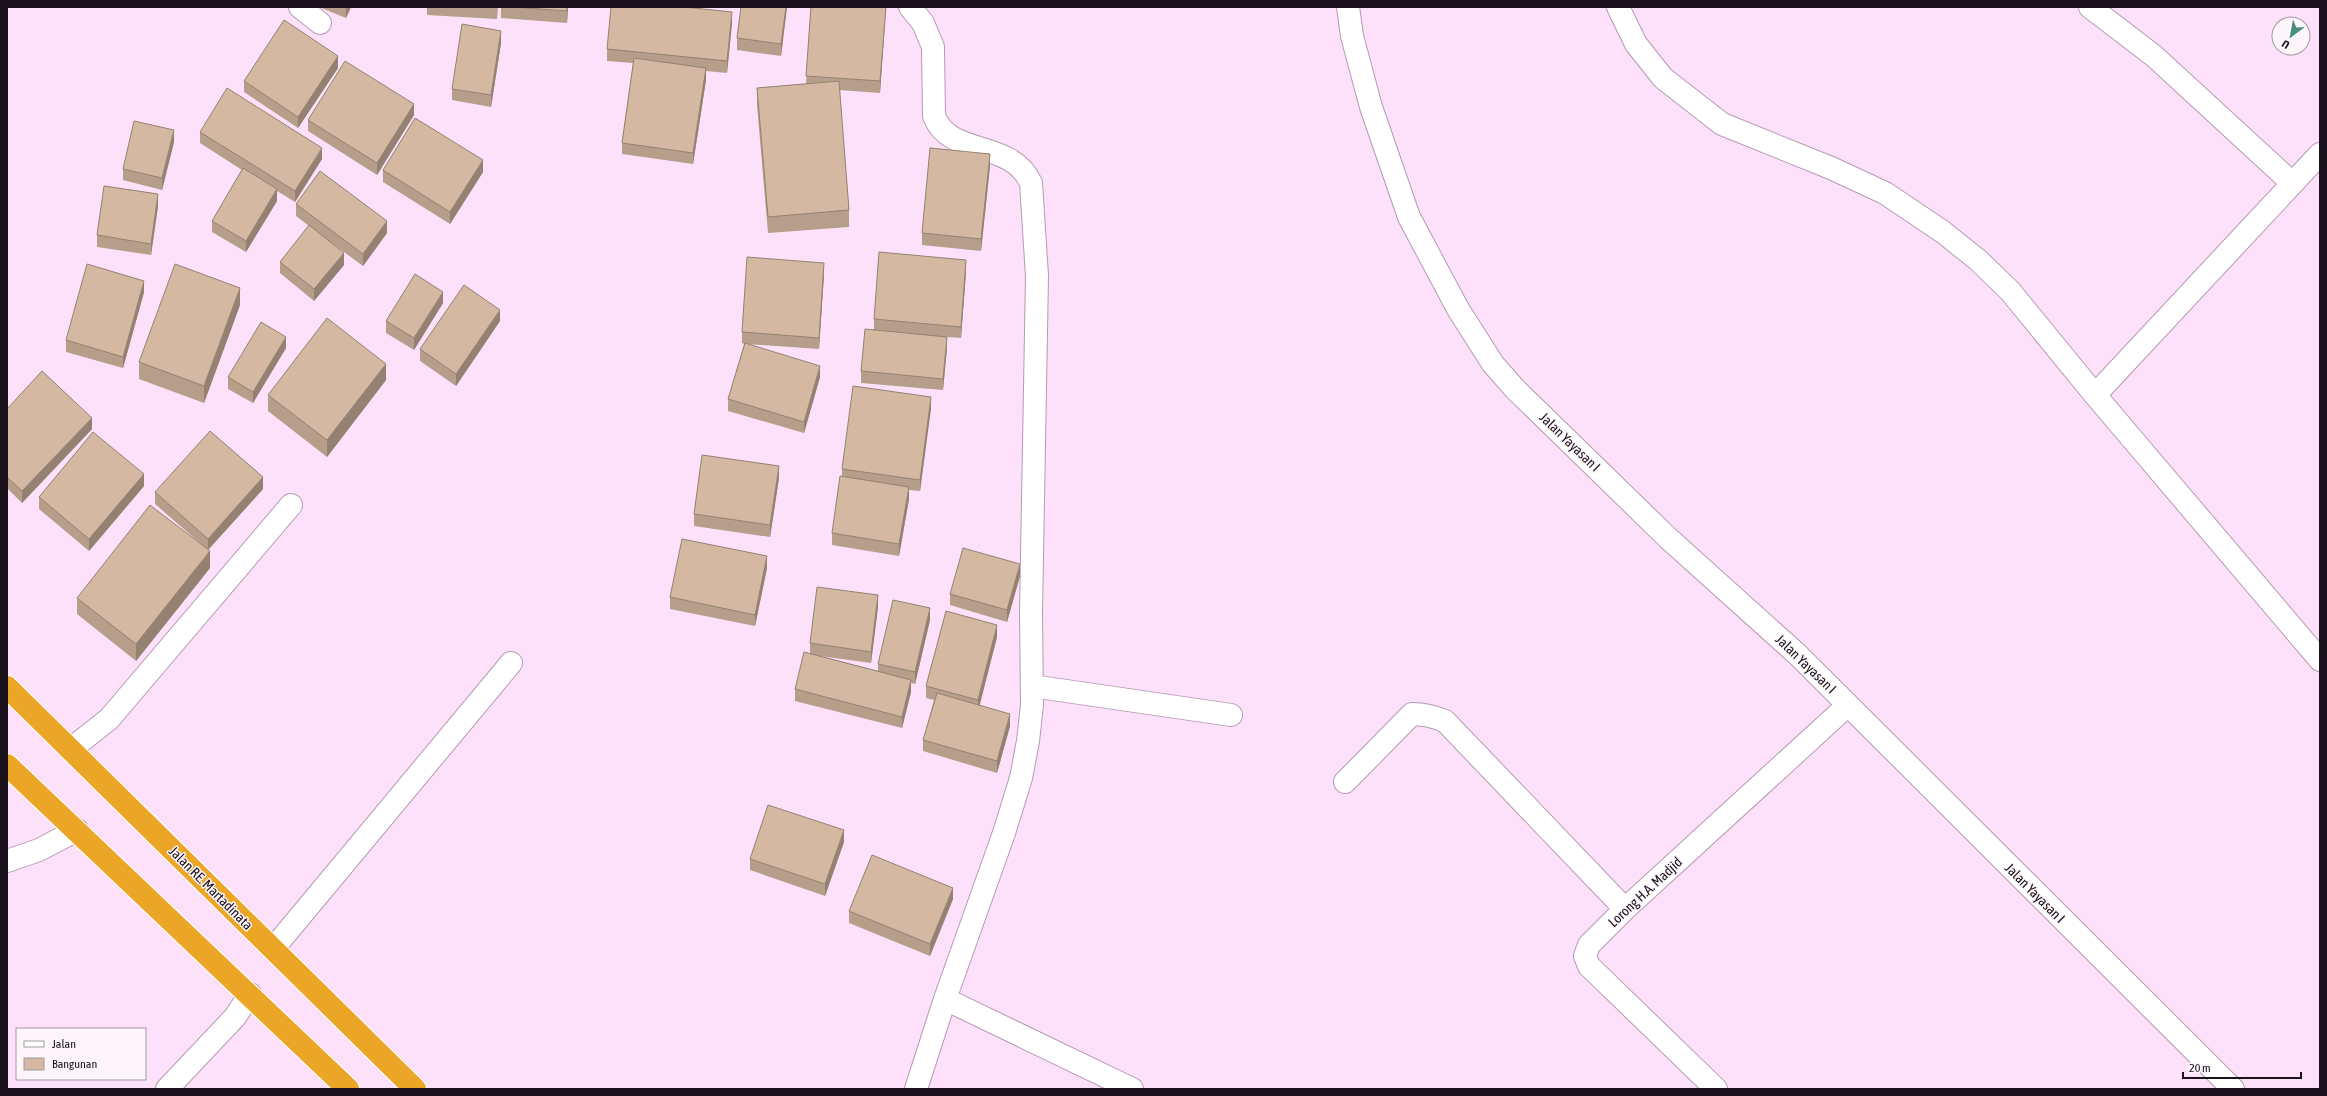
<svg xmlns="http://www.w3.org/2000/svg" width="2327" height="1096" viewBox="0 0 2327 1096" font-family="'Asap Condensed',sans-serif">
<rect width="100%" height="100%" fill="#fde1fa"/>
<g fill="none" stroke-linecap="round" stroke-linejoin="round">
<defs>
<path id="minor" d="M300,7L320,23
M910,7L923,23L933,47L934,116C950,158 1010,138 1031,183L1037,276L1031,612L1032,705L1028,741L1021,778L1004,833L945,999L916,1089
M1348,7L1352,36L1371,107L1409,217L1458,309L1493,364L1515,389L1668,538L1798,655L2233,1089
M1618,7L1636,44L1663,78L1722,124L1831,168L1885,193L1943,232L1978,260L2010,291L2095,395L2320,660
M2090,7L2154,56L2292,183
M2095,395L2320,154
M1032,686L1231,715
M71,749L109,719L291,505
M1345,782L1412,714C1424,714 1433,716 1445,721L1625,909
M7,861L39,850L77,830
M273,949L511,663
M945,999L1132,1089
M167,1089L235,1017L250,994
M1716,1089L1589,966L1585,956L1589,945L1625,909L1848,705"/>
<path id="highway" d="M7,687L415,1089
M7,765L348,1089"/>
</defs>
<use href="#minor" stroke="#b59ab3" stroke-width="24"/>
<use href="#highway" stroke="#fff" stroke-width="24"/>
<use href="#minor" stroke="#fff" stroke-width="22"/>
<use href="#highway" stroke="#eba627" stroke-width="22"/>
</g>
<path fill="#b69e8a" d="M319,7H351L346,18Z
M427,7H498L497,19L427,15Z
M501,7H568L567,23L501,18Z
M741,7H787L781,56L737,50V38Z
M811,7H886L880,93L839,90L849,210V227L768,233L757,105V88L806,84Z
M732,23L727,73L706,71V80L693,164L622,154V143L633,63L607,61V49Z
M501,43L491,107L452,100V89Z
M338,68L298,128L244,92V81Z
M414,115L377,175L308,131V120Z
M200,132L322,159L295,202L277,191V201L246,252L212,232V221L242,170L200,143Z
M174,142L162,190L123,180V169Z
M990,166L981,251L922,245V233Z
M383,170L483,172L450,224L383,182Z
M296,204L387,233L363,266L321,235L344,265L314,301L280,273V262L309,226L296,216Z
M158,206L151,255L97,247V235Z
M966,272L961,338L947,337V348L943,390L861,383V371L874,330V319Z
M824,274L819,349L746,344L820,377L804,433L728,411V399L744,344L742,343V332Z
M144,292L123,368L66,352V340Z
M443,303L414,350L386,333V321Z
M240,305L204,403L139,379V362Z
M500,321L456,386L420,361V349Z
M286,348L253,403L228,389V377Z
M386,380L327,457L268,411V395Z
M931,408L920,491L909,490V499L899,556L832,545V533L842,477V469Z
M7,409L92,429L22,503L7,488Z
M779,478L770,537L694,526V514Z
M144,486L89,551L39,509V497Z
M263,489L208,550L210,568L136,661L77,614V598L201,544L155,504V492Z
M767,568L755,626L670,609V597Z
M1020,576L1007,622L950,605V594Z
M878,607L871,663L820,656L878,671V664L930,620L915,684L911,683V692L902,728L795,701V689L810,654V643Z
M997,637L979,705L1010,726L997,773L923,751V740L934,700L926,698V686Z
M844,842L825,896L750,870V859Z
M953,899L930,956L849,923V911Z"/>
<path fill="#948171" d="M346,7H351L346,18Z
M567,7H568L567,23Z
M786,7H787L781,56V44Z
M886,7L880,93V81Z
M732,12V23L727,73V61Z
M501,31V43L491,107V95Z
M338,56V68L298,128V117Z
M706,68V80L693,164V153Z
M414,104V115L377,175V163Z
M174,130V142L162,190V178Z
M322,148V159L295,202V191Z
M990,154V166L981,251V239Z
M483,160V172L450,224V212Z
M277,189V201L246,252V241Z
M158,194V206L151,255V244Z
M387,221V233L363,266V254Z
M344,253V265L314,301V289Z
M966,260V272L961,338V327Z
M824,263V274L819,349V338Z
M144,281V292L123,368V357Z
M240,288V305L204,403V386Z
M443,292V303L414,350V338Z
M500,310V321L456,386V374Z
M286,337V348L253,403V392Z
M947,337V348L943,390V379Z
M386,364V380L327,457V440Z
M820,366V377L804,433V422Z
M931,397V408L920,491V480Z
M92,418V429L22,503V491Z
M779,466V478L770,537V525Z
M144,474V486L89,551V539Z
M263,477V489L208,550V539Z
M909,487V499L899,556V544Z
M210,551V568L136,661V644Z
M767,556V568L755,626V615Z
M1020,564V576L1007,622V610Z
M878,595V607L871,663V652Z
M930,608V620L915,684V672Z
M997,625V637L978,712V700Z
M911,680V692L902,728V717Z
M1010,714V726L997,773V761Z
M844,830V842L825,896V884Z
M953,888V899L930,956V944Z"/>
<path fill="#d4b8a1" stroke="#948171" d="M513,7H567V11Z
M611,7H684L732,12L727,61L607,49Z
M741,7H786L781,44L737,38Z
M811,7H886L880,81L806,76Z
M284,20L338,56L298,117L244,81Z
M462,24L501,31L491,95L452,89Z
M634,58L706,68L693,153L622,143Z
M345,61L414,104L377,163L308,120Z
M839,81L849,210L768,217L757,88Z
M227,88L322,148L295,191L200,132Z
M415,118L483,160L450,212L383,170Z
M134,121L174,130L162,178L123,169Z
M930,148L990,154L981,239L922,233Z
M243,168L277,189L246,241L212,221Z
M320,171L387,221L363,254L296,204Z
M104,186L158,194L151,244L97,235Z
M309,225L344,253L314,289L280,262Z
M879,252L966,260L961,327L874,319Z
M747,257L824,263L819,338L742,332Z
M87,264L144,281L123,357L66,340Z
M175,264L240,288L204,386L139,362Z
M415,274L443,292L414,338L386,321Z
M464,285L500,310L456,374L420,349Z
M327,318L386,364L327,440L268,395Z
M261,322L286,337L253,392L228,377Z
M865,329L947,337L943,379L861,371Z
M745,343L820,366L804,422L728,399Z
M42,371L92,418L22,491L7,477V409Z
M853,386L931,397L920,480L842,469Z
M210,431L263,477L208,539L155,492Z
M93,432L144,474L89,539L39,497Z
M702,455L779,466L770,525L694,514Z
M840,476L909,487L899,544L832,533Z
M150,505L210,551L136,644L77,598Z
M682,539L767,556L755,615L670,597Z
M963,548L1020,564L1007,610L950,594Z
M817,587L878,595L871,652L810,643Z
M893,600L930,608L915,672L878,664Z
M946,611L997,625L978,700L926,686Z
M804,652L911,680L902,717L795,689Z
M937,693L1010,714L997,761L923,740Z
M768,805L844,830L825,884L750,859Z
M872,855L953,888L930,944L849,911Z"/>
<g text-anchor="middle" stroke-width="3" stroke-linejoin="round" paint-order="stroke">
<g font-size="14" fill="#1a111a" stroke="#fcf6fb">
<text transform="translate(1570 442) rotate(44)" y="5">Jalan Yayasan I</text>
<text transform="translate(1806 664) rotate(44)" y="5">Jalan Yayasan I</text>
<text transform="translate(211 888) rotate(45)" y="5">Jalan RE. Martadinata</text>
<text transform="translate(1645 892) rotate(-43)" y="5">Lorong H.A. Madjid</text>
<text transform="translate(2035 893) rotate(45)" y="5">Jalan Yayasan I</text>
</g>
</g>
<rect width="2327" height="1096" fill="none" stroke="#1a111a" stroke-width="16"/>
<rect x="16" y="1028" width="130" height="52" fill="#fcf6fb" stroke="#a29aa1"/>
<rect x="24" y="1041" width="20" height="6" fill="#ffffff" stroke="#a29aa1"/>
<text x="52" y="1048" font-size="12" fill="#1a111a">Jalan</text>
<rect x="24" y="1058" width="20" height="12" fill="#d4b8a1" stroke="#a29aa1"/>
<text x="52" y="1068" font-size="12" fill="#1a111a">Bangunan</text>
<g transform="translate(2291 36) rotate(212)"><circle r="19" fill="#fcf6fb" stroke="#a29aa1"/>
<path d="M0-3L7 15L0 10L-7 15Z" fill="#498d81"/>
<text y="-6" font-size="11" font-weight="bold" text-anchor="middle" fill="#1a111a">U</text>
</g>
<path d="M2183 1072v6h118v-6" fill="none" stroke="#1a111a" stroke-width="2"/>
<text x="2189" y="1072" font-size="12" fill="#1a111a" stroke="#fcf6fb" stroke-width="3" paint-order="stroke">20 m</text>
</svg>
